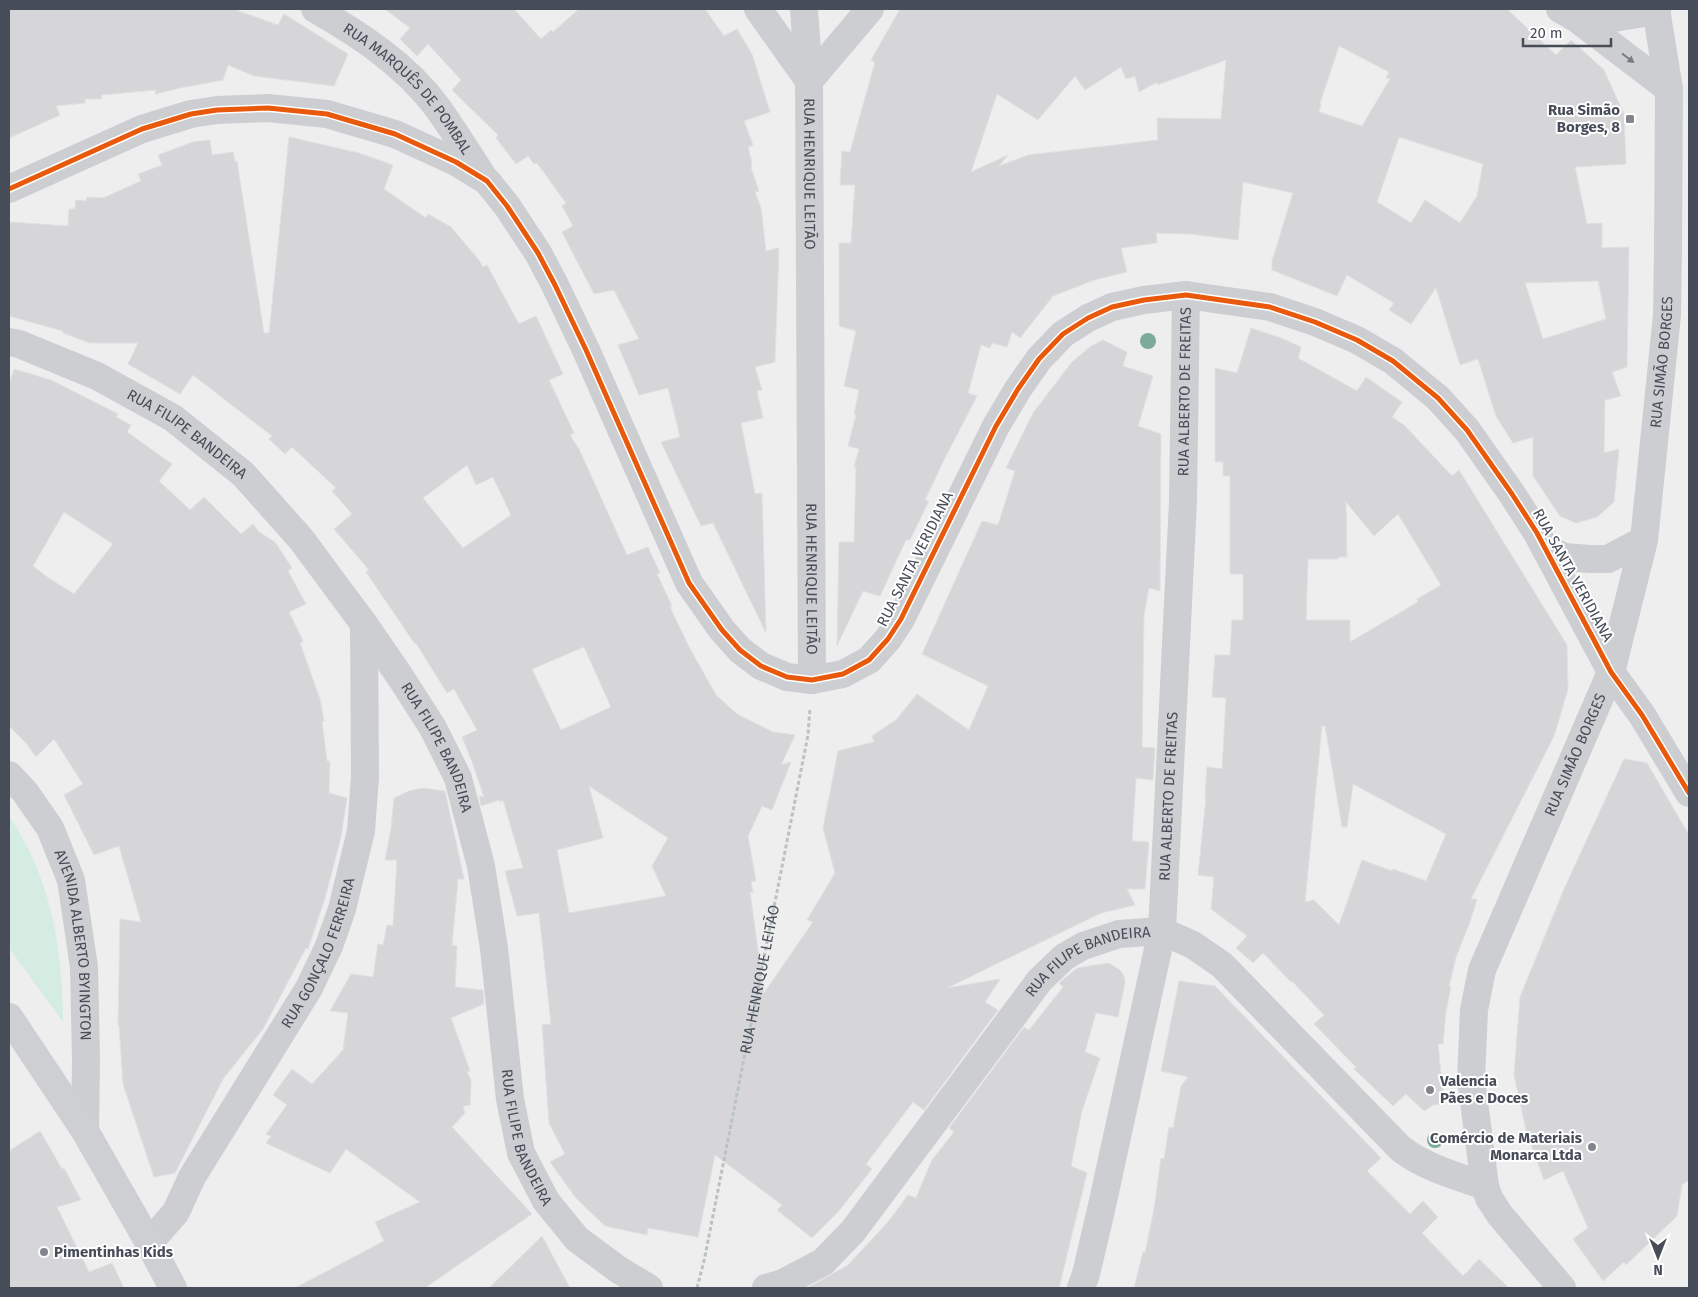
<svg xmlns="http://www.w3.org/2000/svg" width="1698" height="1297" viewBox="0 0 1698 1297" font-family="'Fira Sans',sans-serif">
<rect width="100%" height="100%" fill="#efeeee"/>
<path fill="#d4ece2" d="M9,816C52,880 62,946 63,1022L9,948Z"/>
<path fill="#d6d6d9" stroke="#e0e0e1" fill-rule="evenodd" d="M9,9H233L278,25L284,14L348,54L334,86L254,76L228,65L223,80L180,88L155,94L156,90L101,95L102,99H85V103L56,106L60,115L9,138Z
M385,9H514L541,39L551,30L553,32L579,9H705L724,36L737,29L752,54L770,112L744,121L753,145L748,147L752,163L751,168L759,191L755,192L761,208L766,251L779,248L775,362L755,367L762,390L757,391L763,418L741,423L755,494L762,493L766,633L713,523L701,526L661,442L680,437L668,388L639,395L618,345L639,339L614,290L594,294L562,232L573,226L562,206L566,203L537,163L534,164L528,156L516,164L496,138L498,135L452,90L461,80L428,44L417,56L400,39L410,28Z
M900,9H1507L1556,55L1571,40L1604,70L1624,114L1626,164L1575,167L1587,224L1602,223V248L1629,247L1627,367L1612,372L1621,396L1605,400L1604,453L1619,449L1614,502L1597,517L1576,523L1560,516L1533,476V437L1513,443L1496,416L1478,359L1460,365L1436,288L1411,324L1389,310L1394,303L1347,275L1337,296L1272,270V261L1293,193L1243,182L1238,240L1190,234L1156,233L1157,243L1121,248L1127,272L1094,280L1053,296L1020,338L1012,332L1007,347L992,343L990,348L981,345L968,393L977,396L944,460L925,500L929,501L910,540H906L880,596L863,591L837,646L839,542H854L856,467H854L859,449L848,446L856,415H854L859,390L844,386L856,331L839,326V243H851L855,185H840L842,151L850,152L875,62L871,60ZM1339,46L1389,72L1386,78L1390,79L1362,126L1319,112L1321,104L1320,103ZM1226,60L1221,119L1157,118L1158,140L1028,155L999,166L1008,155L971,172L997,94L1038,120L1075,76L1085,90L1121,67L1126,79L1135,76L1139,92L1157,82V85ZM1399,137L1483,164L1477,196L1460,223L1425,200L1411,223L1377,202ZM1598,281L1606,319L1543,339L1525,283Z
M289,137L359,153L393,165L384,189L426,218L428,214L451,227L479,260L483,267L487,265L519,324L536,316L563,374L549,380L574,433L570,435L579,449L627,555L648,547L660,573L657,574L672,606L670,607L689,647L716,695L737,714L773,732L795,735L781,765L791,762L772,810L762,806L748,836L756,881L751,882L753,893L750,892L764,993L813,922L807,920L835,873L823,828L838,751L874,742L872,736L896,720L917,694L969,730L988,686L922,654L982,521L998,525L1015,471L1006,468L1033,413L1072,362L1091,346L1103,340L1127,352L1123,366L1153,376L1138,426L1161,434L1160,591L1149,588L1144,614L1142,747L1155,748L1153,780L1136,778L1132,841L1149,842L1145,889H1127L1135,905L1101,913L947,988L1000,979L985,1002L998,1010L924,1110L913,1102L866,1164L872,1169L838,1212L812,1238L777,1210L782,1205L715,1155L698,1237L648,1228L647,1235L605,1226L576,1198L550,1162L565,1154L549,1123L542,1025L551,1024L539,913L517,916L505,871L523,868L503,800L500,802L499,800L481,806L479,796L484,797L471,759L462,737L477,730L454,689L447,693L416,643L415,644L366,572L369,570L334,529L352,514L332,491L336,488L292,447L285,454L269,439L272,436L193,375L180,394L128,364L138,343H90L63,333V331L9,316V222L68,226L69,209H75L76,200L86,201L87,197L103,198L141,181L138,174L162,165L158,155L193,142L210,140L212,155L233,152L235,162L237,161L264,333H269ZM467,465L476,485L493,477L511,515L463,548L423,498ZM584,647L611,707L561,730L532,669ZM589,786L668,838L652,866L666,896L569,913L557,850L603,838Z
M1251,328L1281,338L1301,347L1298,358L1357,391L1366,377L1402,402L1392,417L1404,425L1452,476L1459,470L1567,645L1568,689L1554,736L1471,899H1477L1470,922L1456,957L1449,986L1451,987L1446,1011L1443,1044H1438L1444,1104L1433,1105L1424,1111L1406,1094L1393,1106L1354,1069L1356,1067L1314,1024L1324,1015L1292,981L1291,982L1263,953L1253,963L1236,948L1247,936L1211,909L1214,877L1198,875L1206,798H1205L1207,767L1222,769L1226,698L1212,697L1215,655H1230L1232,620H1243V574H1230V476H1223V462H1215V368L1237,373ZM1346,502L1374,536L1398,514L1441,585L1417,599L1418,602L1350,642V620H1306L1308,559H1338V557H1347ZM1322,726H1325L1342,827H1347L1353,784L1446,834L1426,881L1393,869L1392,871L1362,860L1339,925L1314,900L1305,902Z
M14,369L51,380L118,414L116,417L131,425L127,432L172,464L159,481L190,510L204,497L241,534L253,524L259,532L275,542L292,568L288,571L306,604L289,612L303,641L300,643L320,699L324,721L322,722L327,761H330L329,793L347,798L341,837L325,898L308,949L306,948L263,1029L223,1079L175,1173L154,1177L123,1084L119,1025H118L120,919L141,922L119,846L94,855L64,795L83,784L54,739L36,757L26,743L9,726V384ZM64,512L113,544L74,594L50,579L33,566Z
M1624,759L1647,763L1689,835V1180L1682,1185L1677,1216L1626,1265L1624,1262L1603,1281L1573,1239L1588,1228L1563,1171L1544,1180L1526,1130L1514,1075L1520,997L1564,889Z
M423,788L445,791L464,879H458L452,945L457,946L455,987L483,990L484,1004L451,1018L470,1071L467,1072L471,1080L470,1105L463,1106L465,1113L452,1127L532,1214L425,1288H295L384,1241L375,1222L420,1202L346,1149L330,1173L266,1143L271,1136L266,1134L287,1105L273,1095L292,1069L312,1084L343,1050L348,1013L330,1011L351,974L373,977L378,944L383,945L387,925L393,926L397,860H385L391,829L394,798L409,791Z
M1109,963L1120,970L1124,976L1125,983L1118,1017L1096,1013L1085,1052L1100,1058L1082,1111L1071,1166L1087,1173L1059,1288H807L848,1265L888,1222L908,1195L916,1198L932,1160L954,1132L949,1128L1024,1027L1029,1030L1063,987L1059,983L1077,968Z
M1179,981L1215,986L1381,1158L1367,1171L1410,1214L1423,1201L1438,1217L1422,1233L1463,1276L1479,1259L1509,1288H1134L1143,1252L1145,1253L1154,1209L1161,1158L1164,1159L1169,1127L1173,1128L1181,1086L1188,1077L1161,1071Z
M40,1131L62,1169L64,1168L81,1200L57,1207L89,1272L112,1263L124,1288H9V1151Z
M542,1236L570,1288H489Z"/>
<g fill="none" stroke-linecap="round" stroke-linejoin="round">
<path stroke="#b9c3c2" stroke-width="3" stroke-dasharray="4 2.5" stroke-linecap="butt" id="s1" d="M697,1288L704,1261L808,735L810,708"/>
<g stroke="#ccced1" stroke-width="28">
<path id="s2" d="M315,9C360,35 406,65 437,107C453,129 467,152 482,175"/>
<path d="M758,9L809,81L870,9"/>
<path id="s3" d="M804,9L809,81L812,680"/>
<path d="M1560,9L1576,18L1669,89"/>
<path d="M1576,18L1601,20L1657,11"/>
<path d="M9,189L142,129L191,114L217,110L268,108L327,114L395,134L456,162L487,181L507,206L538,253L555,285L586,350L689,583L722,630L740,650L761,666L787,677L812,680L843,674L869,660L888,639L901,619L996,426L1018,389L1039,359L1063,334L1088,318L1112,307L1144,300L1186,295L1270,307L1315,322L1357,340L1393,361L1438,398L1467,430L1512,494L1537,533L1611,672L1642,715L1689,793"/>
<path id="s4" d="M9,342L19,344L97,376L173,418L243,474L301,539L364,624L401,678L433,728L458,778L481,866L494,948L510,1099L521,1153L546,1201L577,1239L619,1270L649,1288"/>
<path d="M1546,548L1564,557L1590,559H1608L1644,540"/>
<path id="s5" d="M9,775L25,792L50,828L71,880L84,967L86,1059L85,1131"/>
<path id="s6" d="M149,1243L176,1212L192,1177L309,988L329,946L342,909L361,831L365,777L364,624"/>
<path id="s7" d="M766,1288L783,1283L823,1262L853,1231L1040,980L1064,957L1083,946L1119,934L1162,931L1193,945L1222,965L1401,1149C1426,1168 1457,1176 1485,1186"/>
<path id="s8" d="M1081,1288L1086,1274L1101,1210L1162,931L1183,501L1186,295"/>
</g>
<path stroke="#ccced1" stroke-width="28" id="s9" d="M1562,1288L1500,1215L1489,1198L1485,1186L1471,1079L1474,1010L1482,970L1611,672L1644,540L1667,315L1668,250L1669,89L1656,9"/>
<path stroke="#cdcfd2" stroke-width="28" d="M9,1017L85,1131L149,1243L173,1288"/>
<defs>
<path id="cycleway" d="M9,189L142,129L191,114L217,110L268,108L327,114L395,134L456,162L487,181L507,206L538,253L555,285L586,350L689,583L722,630L740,650L761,666L787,677L812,680L843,674L869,660L888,639L901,619L996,426L1018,389L1039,359L1063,334L1088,318L1112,307L1144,300L1186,295L1270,307L1315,322L1357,340L1393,361L1438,398L1467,430L1512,494L1537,533L1611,672L1642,715L1689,793"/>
</defs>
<use href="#cycleway" stroke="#fff" stroke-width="8"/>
<use href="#cycleway" stroke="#e8590c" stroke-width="5"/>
</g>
<g fill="#7cab9e">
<circle cx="1148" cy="341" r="8"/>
<circle cx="1435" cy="1140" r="8"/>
</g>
<defs><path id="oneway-solid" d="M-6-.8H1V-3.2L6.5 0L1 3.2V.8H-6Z" transform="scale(1.25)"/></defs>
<use fill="#767a83" href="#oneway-solid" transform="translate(1628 58) rotate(37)"/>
<g fill="#82858d" stroke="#fff" stroke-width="2">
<rect x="1625" y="114" width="10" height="10" rx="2.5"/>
<circle cx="1430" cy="1090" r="5"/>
<circle cx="1592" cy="1147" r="5"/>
<circle cx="44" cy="1252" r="5"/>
</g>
<g text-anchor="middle" stroke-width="4" stroke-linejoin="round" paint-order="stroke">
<g font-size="15" fill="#474c59" stroke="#fff">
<text dy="5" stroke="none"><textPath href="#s2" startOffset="124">RUA MARQUÊS DE POMBAL</textPath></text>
<text dy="5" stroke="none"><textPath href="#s3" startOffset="165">RUA HENRIQUE LEITÃO</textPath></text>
<text dy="5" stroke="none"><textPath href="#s9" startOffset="986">RUA SIMÃO BORGES</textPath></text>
<text dy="5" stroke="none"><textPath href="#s8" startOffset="906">RUA ALBERTO DE FREITAS</textPath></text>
<text dy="5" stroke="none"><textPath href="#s4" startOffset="202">RUA FILIPE BANDEIRA</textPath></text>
<text transform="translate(915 559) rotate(-63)" y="5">RUA SANTA VERIDIANA</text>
<text transform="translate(1573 575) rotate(61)" y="5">RUA SANTA VERIDIANA</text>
<text dy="5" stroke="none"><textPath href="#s3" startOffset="570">RUA HENRIQUE LEITÃO</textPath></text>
<text dy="5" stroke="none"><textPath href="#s4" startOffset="608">RUA FILIPE BANDEIRA</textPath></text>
<text dy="5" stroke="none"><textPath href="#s9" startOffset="581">RUA SIMÃO BORGES</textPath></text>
<text dy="5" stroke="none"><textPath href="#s8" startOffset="501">RUA ALBERTO DE FREITAS</textPath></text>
<text dy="5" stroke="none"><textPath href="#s5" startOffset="188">AVENIDA ALBERTO BYINGTON</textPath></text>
<text dy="5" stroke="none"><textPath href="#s6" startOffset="338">RUA GONÇALO FERREIRA</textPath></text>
<text dy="5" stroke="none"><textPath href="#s7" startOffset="472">RUA FILIPE BANDEIRA</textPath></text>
<text dy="5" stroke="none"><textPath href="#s1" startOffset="315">RUA HENRIQUE LEITÃO</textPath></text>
<text dy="5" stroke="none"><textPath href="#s4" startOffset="1012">RUA FILIPE BANDEIRA</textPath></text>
</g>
<g font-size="15" font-weight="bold" fill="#474c59" stroke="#fff" text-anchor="end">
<text x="1620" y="115">Rua Simão<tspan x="1620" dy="17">Borges, 8</tspan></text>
<text x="1440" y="1086" text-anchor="start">Valencia<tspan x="1440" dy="17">Pães e Doces</tspan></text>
<text x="1582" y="1143">Comércio de Materiais<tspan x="1582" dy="17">Monarca Ltda</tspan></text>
<text x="54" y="1257" text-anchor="start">Pimentinhas Kids</text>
</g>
</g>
<rect width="1698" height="1297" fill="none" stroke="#474c59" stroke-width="20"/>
<g transform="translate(1658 1257) rotate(180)" stroke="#ffffff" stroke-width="4" paint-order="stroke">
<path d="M0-4L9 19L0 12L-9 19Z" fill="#474c59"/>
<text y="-8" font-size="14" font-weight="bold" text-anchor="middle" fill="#474c59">N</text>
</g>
<path d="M1523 38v8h88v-8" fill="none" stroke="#474c59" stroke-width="2.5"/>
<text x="1530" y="38" font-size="15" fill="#474c59" stroke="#ffffff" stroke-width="4" paint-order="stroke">20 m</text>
</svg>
